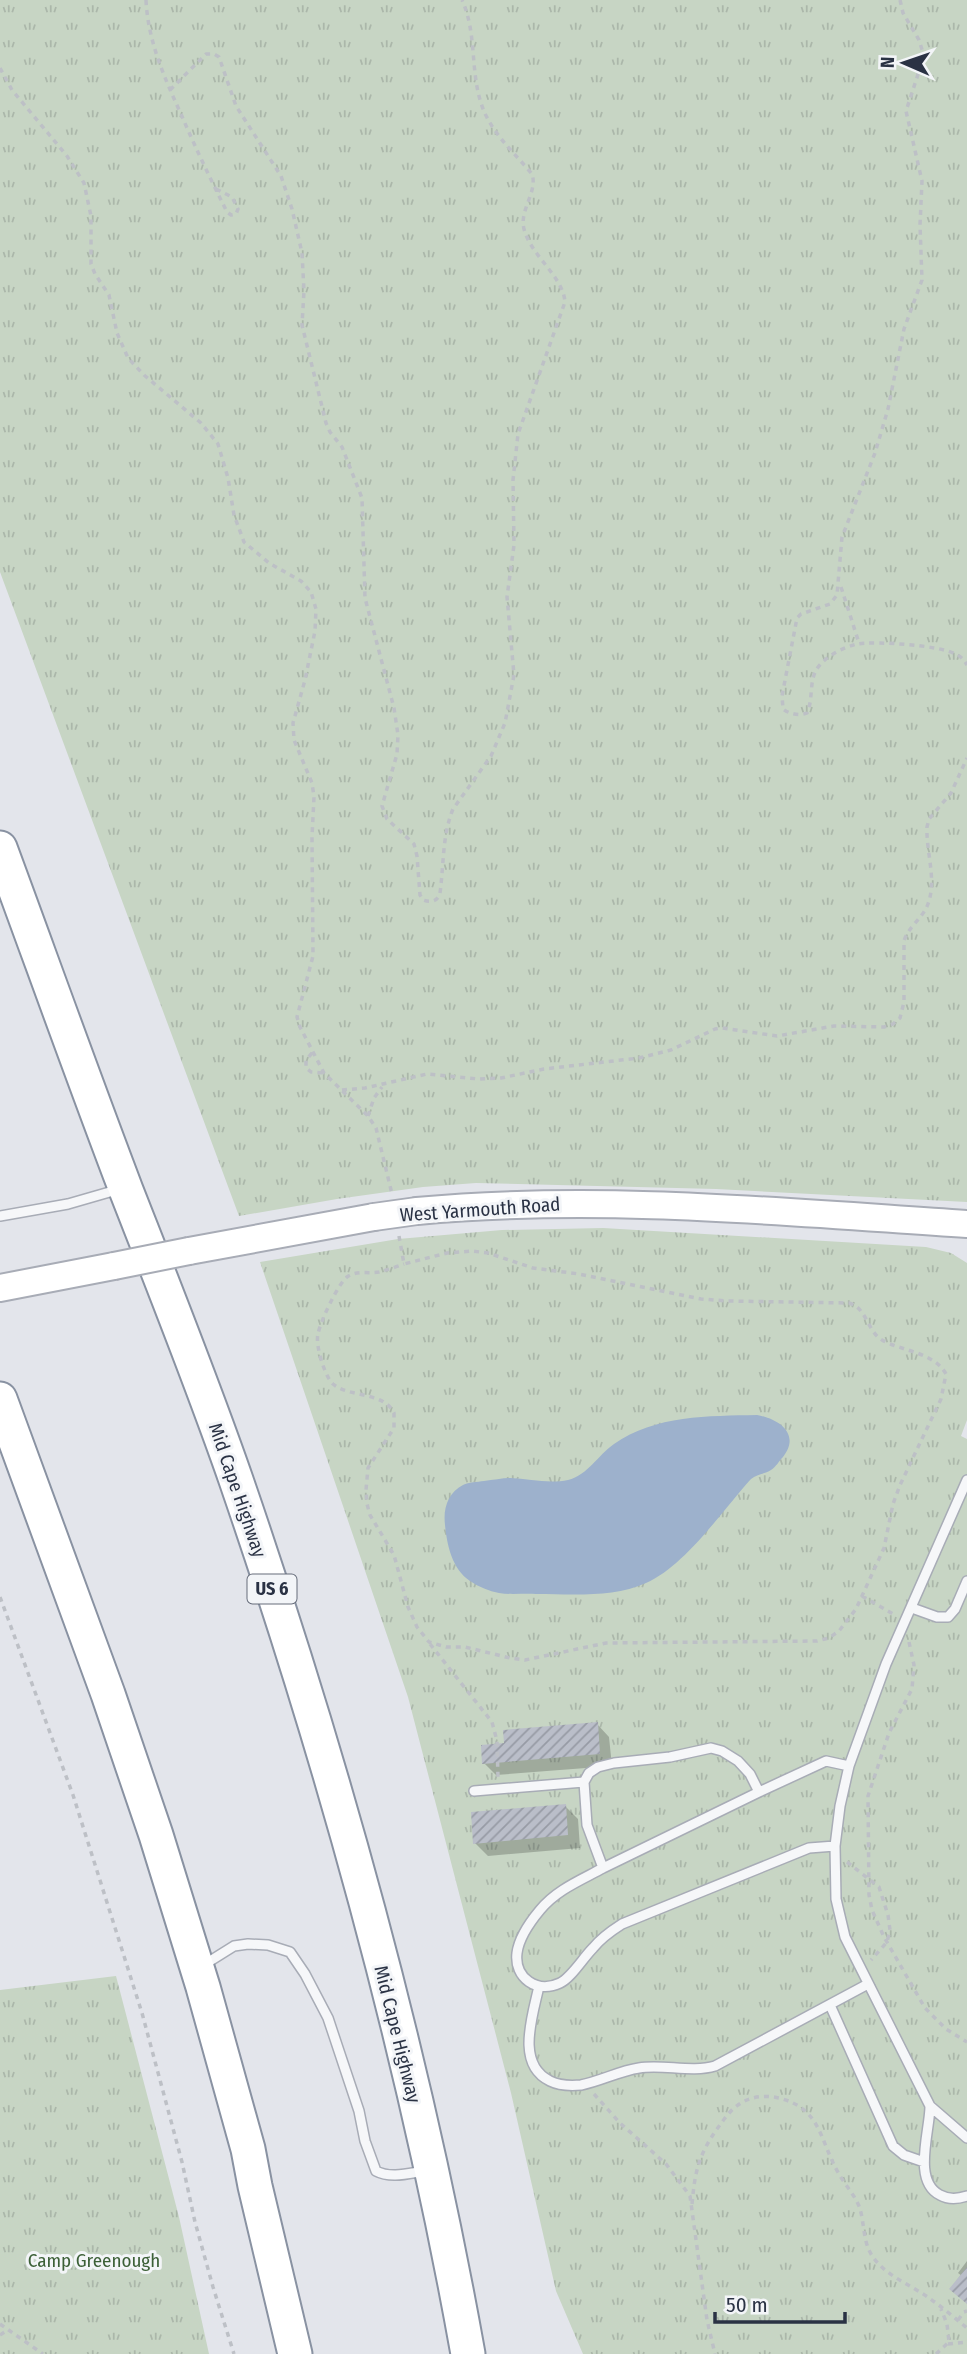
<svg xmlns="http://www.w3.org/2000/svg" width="967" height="2354" viewBox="0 0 967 2354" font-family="'Fira Sans Condensed',sans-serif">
<defs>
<pattern id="park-tufts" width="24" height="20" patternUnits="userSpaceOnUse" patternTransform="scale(1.75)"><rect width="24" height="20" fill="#c7d5c4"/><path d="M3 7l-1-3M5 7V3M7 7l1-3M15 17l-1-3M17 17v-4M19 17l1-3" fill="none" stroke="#abb7aa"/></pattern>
<pattern id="building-hatch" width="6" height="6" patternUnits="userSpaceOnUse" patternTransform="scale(1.75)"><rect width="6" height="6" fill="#babec9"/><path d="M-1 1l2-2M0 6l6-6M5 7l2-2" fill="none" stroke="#979ba5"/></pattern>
</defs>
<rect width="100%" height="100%" fill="#e3e5eb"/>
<path fill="url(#park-tufts)" d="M0,0H967V1202L716,1189L476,1183L423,1187L337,1199L239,1216L0,572Z
M603,1228L926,1247L951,1253L967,1263V1420L961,1436L967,1439V2354H583L556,2291L511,2093L408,1697L260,1262L398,1239L502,1230Z
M116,1976L179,2217L209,2354H0V1990Z"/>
<path fill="#9db1cc" d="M757,1415C779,1419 801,1434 783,1457C779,1461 776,1467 771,1470C765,1474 757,1474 751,1479C722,1511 685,1566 646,1583C613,1598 572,1594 536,1594C525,1593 511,1595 499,1593C489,1591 479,1587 470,1581C452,1569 447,1545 445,1525C443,1508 448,1493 463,1485C469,1482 477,1482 484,1481C493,1480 502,1478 510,1478C530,1479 549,1484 568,1480C588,1475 598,1455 614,1444C655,1415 709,1416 757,1415Z"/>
<path fill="#0003" d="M597,1724L609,1737L612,1766L496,1775L484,1763L506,1745Z
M565,1806L578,1819L580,1848L488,1856L475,1843Z
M967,2261V2304L962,2276L958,2273Z"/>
<path fill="url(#building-hatch)" d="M598,1722L600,1754L482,1764L481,1745L504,1743L503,1730Z
M566,1804L568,1835L473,1844L471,1812Z
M967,2267V2304L949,2289Z"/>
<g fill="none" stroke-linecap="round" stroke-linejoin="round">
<defs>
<path id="service" d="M0,1216L68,1204L120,1189
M912,1608L937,1617H948L955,1609L967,1581
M584,1782L587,1825L603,1868L759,1792
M474,1791L584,1782L589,1773L598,1767L614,1763L670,1757L711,1748L722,1751L738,1761L750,1774L759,1792L826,1761L849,1766
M603,1868C581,1880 556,1890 540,1910C530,1922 519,1937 517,1953C514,1978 537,1994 560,1983C571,1978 583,1958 593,1948C601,1938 611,1931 622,1924L809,1848L835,1846
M202,1966L234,1946L248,1944L268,1945L290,1952L305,1974L328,2018L359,2111L365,2141L376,2171C391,2179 410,2173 425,2171
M539,1986C533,2015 515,2064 550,2081C560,2086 570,2086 581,2085C601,2081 619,2071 639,2068C663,2064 692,2073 715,2066L868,1984
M830,2005L893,2146L904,2155L924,2162
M930,2106L845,1937L836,1899L835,1846L840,1806L849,1766L886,1664L967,1480
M967,2138L930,2106C930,2131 912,2181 940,2195C949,2200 958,2199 967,2196"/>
<path id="secondary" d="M417,1211C600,1194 784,1212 967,1224
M189,1251L374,1217
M0,1288L114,1266"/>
<path id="motorway" d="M0,848C42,962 83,1077 126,1190C164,1287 202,1382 236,1480C334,1765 415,2058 468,2354
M0,1399L108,1694L156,1835L203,1987L248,2149L255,2186L295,2354"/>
</defs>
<use href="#service" stroke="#a8acb6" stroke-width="12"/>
<use href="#secondary" stroke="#a8acb6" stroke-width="30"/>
<use href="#motorway" stroke="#8992a2" stroke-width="37"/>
<path stroke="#bdc0c6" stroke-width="3.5" stroke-dasharray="5 5" stroke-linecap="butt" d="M146,0C148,41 164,77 181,114C195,147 211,180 227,212L231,215L236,214L238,209L232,197L216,189
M900,0L903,13L919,40L924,56L906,111L922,181L920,225L922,280L904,329L888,409L875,453L842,537L837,595L830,604L801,614L797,618L782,696L783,709C789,714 800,716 807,713C814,698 808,679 819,666C828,655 844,647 857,644C875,641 940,645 955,654C961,656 964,660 967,665
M0,68L12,90L67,156L84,183L91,216V264L95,274L109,295L117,333L128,358L144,375L201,423L218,444L228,478L234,515L244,542L269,563L301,581L311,592L316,609L315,631L305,680L293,723L294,740L312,783L314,797L312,837L313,956L297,1017L300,1027L324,1073L368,1116L376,1128L392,1194
M170,90L206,54H214L219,57L236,106L281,176L292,209L302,253L304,291L302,325L326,423L330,432L342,447L362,498L365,598L394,708L398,735L397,754L382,806L387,819L414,844L417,856L420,895L423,900C431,903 438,901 440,893C444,864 442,836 453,809L491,756L505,723L514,675L507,597L514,545L513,480L518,434L565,302C563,276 531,256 524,229C519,210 538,192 532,174C513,151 490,132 481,103C470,69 477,33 462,0
M841,587L859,643
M312,1053L306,1060V1068L311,1072L324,1073
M342,1090L365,1088L427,1074L479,1079L501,1078L544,1069L639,1058L671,1050L715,1029L722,1028L777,1036L834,1026L884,1027L893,1024L900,1018L904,1002V941C908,927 923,918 928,904C937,879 926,853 927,827L929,819L951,793L967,758
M368,1116L374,1098L382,1087
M399,1236L404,1264L447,1253L472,1251L488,1253L533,1268L579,1274L701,1299L727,1301L849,1303C867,1308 867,1331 882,1340C901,1351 934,1352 946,1374L941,1399L900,1485L893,1504L884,1548L856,1609L839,1631L829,1638L817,1641L606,1643L525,1660L510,1658L465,1647H446L429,1642L417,1627L408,1607L394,1555L370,1515L367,1504L366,1490L368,1468L394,1428V1413C383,1391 350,1398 333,1384C325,1377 315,1345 318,1334C320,1322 338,1284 347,1277C357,1270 368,1274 379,1272C387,1270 396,1267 404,1264
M862,1596L893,1614
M0,1597L73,1795L142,2013L182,2162L195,2222L213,2287L234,2354
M909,1642L914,1665L912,1689L889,1733L868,1796L869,1895L872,1910L884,1937L925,2008L946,2029L967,2042
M430,1644L492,1722L497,1741L498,1778
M847,1862L879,1887L888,1915L890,1930L887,1942L871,1960
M594,2094L620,2123L666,2164L690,2196L707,2320L715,2354
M692,2204C695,2172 698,2156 717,2129C723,2121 729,2111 738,2105C750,2096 765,2095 779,2098C822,2109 819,2140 839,2174C845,2185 854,2194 859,2206C865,2222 862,2242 873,2257C886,2276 911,2285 929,2298C942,2307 955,2318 967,2328
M958,2320L964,2312L967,2311
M0,2324L43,2354
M0,2335L8,2330
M948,2344L967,2342
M936,2354L949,2342L947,2324L941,2309"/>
<use href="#service" stroke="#f6f7f9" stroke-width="9"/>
<use href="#secondary" stroke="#fff" stroke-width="26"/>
<use href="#motorway" stroke="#fff" stroke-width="33"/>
<defs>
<path id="secondary-bridge" d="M374,1217L417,1211
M114,1266L189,1251"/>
</defs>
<use href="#secondary-bridge" stroke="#a8acb6" stroke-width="30" stroke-linecap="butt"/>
<use href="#secondary-bridge" stroke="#fff" stroke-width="26"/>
</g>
<g text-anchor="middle" stroke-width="6" stroke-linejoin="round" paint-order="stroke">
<rect fill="#f3f5f8" stroke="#666c7a" stroke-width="2" x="247.5" y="1574.5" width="49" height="29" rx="5"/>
<g font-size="18" font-weight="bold" fill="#2a3244">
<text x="272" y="1595">US 6</text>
</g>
<g font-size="19" fill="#2a3244" stroke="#f3f5f8">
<text transform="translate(480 1209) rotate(-4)" y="7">West Yarmouth Road</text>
<text transform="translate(238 1490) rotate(71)" y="7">Mid Cape Highway</text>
<text transform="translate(398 2034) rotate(76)" y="7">Mid Cape Highway</text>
</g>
<g font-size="19" fill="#3c6037" stroke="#f3f5f8">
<text x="94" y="2267">Camp Greenough</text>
</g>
</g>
<g transform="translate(904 63) rotate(272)" stroke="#f3f5f8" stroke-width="5" paint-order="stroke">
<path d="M0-5L12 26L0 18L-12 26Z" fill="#2a3244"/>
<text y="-10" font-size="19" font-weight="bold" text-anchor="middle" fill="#2a3244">N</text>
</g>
<path d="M715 2312v10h130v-10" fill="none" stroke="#2a3244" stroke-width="3.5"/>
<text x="726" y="2312" font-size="21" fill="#2a3244" stroke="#f3f5f8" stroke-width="5" paint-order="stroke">50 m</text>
</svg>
